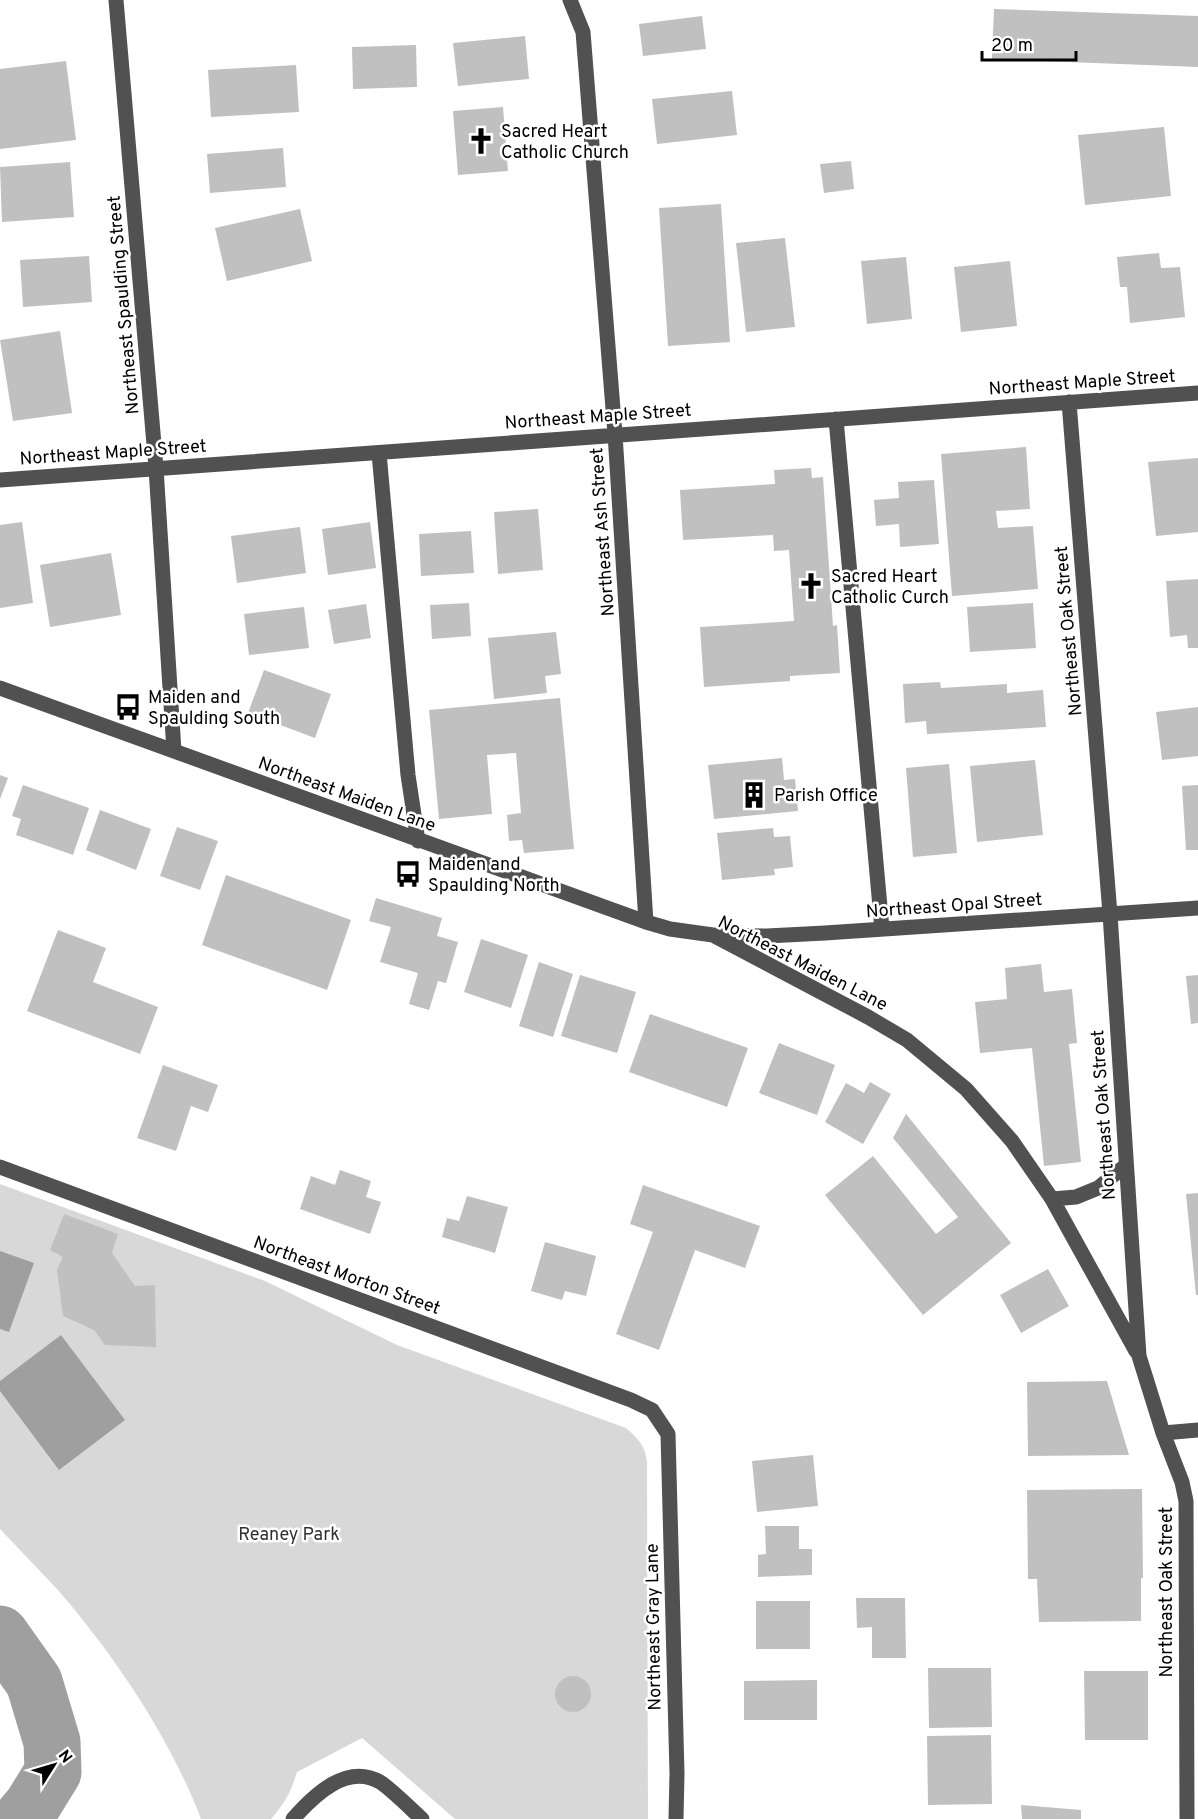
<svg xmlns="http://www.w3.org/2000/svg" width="1198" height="1819" viewBox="0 0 1198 1819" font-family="Overpass,sans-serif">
<rect width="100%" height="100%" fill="#fff"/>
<path fill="#d8d8d8" d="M0,1184L265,1281L397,1345L626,1428C638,1438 645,1446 647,1462L648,1819H455L362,1738L297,1772C291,1792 285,1803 271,1819H201C171,1739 113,1653 57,1589C38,1569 19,1549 0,1529Z"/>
<path fill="#9f9f9f" d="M0,1251L34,1263L9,1332L0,1329Z
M61,1335L125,1420L59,1470L0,1391V1381Z"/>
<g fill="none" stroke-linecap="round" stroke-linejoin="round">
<path stroke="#9f9f9f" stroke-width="57" d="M0,1634L34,1682L52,1742L53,1772L32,1806L21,1819"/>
</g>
<path fill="#c0c0c0" d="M994,9L1198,16V67L992,59Z
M702,16L706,49L643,56L639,24Z
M525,36L529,79L458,86L453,43Z
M416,45L417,87L353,89L352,47Z
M66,61L76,140L0,149V69Z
M296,65L299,112L211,117L208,70Z
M732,91L737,135L657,144L652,99Z
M503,107L508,171L458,175L453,111Z
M1164,127L1171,196L1085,205L1078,135Z
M283,148L286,187L210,193L207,154Z
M851,161L854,189L824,193L820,164Z
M70,162L74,217L2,222L0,167Z
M721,204L730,342L668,346L659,208Z
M300,209L312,261L227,281L215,228Z
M785,238L795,327L746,332L736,243Z
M1159,253L1161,268L1180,267L1185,317L1130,323L1127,287H1120L1117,257Z
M89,256L92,302L23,307L20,260Z
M906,257L912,319L867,324L861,261Z
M1010,261L1017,326L961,332L954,267Z
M60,331L72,413L13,421L0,340Z
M1026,447L1030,509L996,511L998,528L1033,526L1038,589L952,596L941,454Z
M1198,458V532L1156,536L1148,462Z
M811,468L812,478L823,477L833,626L837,625L840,673L790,676V681L704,687L700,627L794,621L789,550L774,551L773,535L683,540L680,490L775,484L774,470Z
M934,480L939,544L900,547L899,524L876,526L874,500L899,498L898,482Z
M538,509L543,570L498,574L494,512Z
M22,522L33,603L0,608V525Z
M370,522L376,568L328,575L322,529Z
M300,527L306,573L237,583L231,536Z
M471,531L474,573L421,576L419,534Z
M111,553L121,615L50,627L40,565Z
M1198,579V648H1188L1187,635L1170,637L1166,581Z
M469,603L471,636L432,639L430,605Z
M1033,603L1036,648L970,652L967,607Z
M366,604L371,638L334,644L328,610Z
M304,607L309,648L249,655L244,614Z
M556,632L561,674L545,676L547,693L494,699L488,638Z
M264,670L331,694L315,738L248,713Z
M940,682L941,688L1007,684V693L1043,690L1046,727L927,734L926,721L905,723L903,684Z
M560,698L574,849L524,853L522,840L509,841L507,815L521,813L516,753L487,755L492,814L439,819L429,710Z
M1198,707V756L1162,760L1156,712Z
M782,758L784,780L795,779L798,811L714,819L708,765Z
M1035,760L1043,835L977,842L970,766Z
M949,764L957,853L913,857L906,768Z
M0,775L8,778L0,799Z
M23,785L89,808L73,855L16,835L21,819L12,816Z
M1198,785V850H1186L1182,786Z
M100,810L151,829L136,870L86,850Z
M177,827L218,841L200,890L160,876Z
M773,828L774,837L790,836L793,867L774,869L775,875L722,880L717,833Z
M226,875L351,920L327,990L202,945Z
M376,898L442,918L437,936L458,942L446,983L438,981L429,1010L409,1004L418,973L380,962L391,927L369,921Z
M58,930L106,948L93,982L158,1007L140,1054L27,1011Z
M481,939L528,955L511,1008L464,992Z
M539,962L573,974L553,1037L519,1026Z
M1041,964L1044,992L1072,989L1077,1043L1069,1044L1081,1162L1044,1166L1032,1048L980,1053L975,1002L1007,999L1005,968Z
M580,975L636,992L617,1053L561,1036Z
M1198,975V1023L1191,1024L1186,976Z
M650,1014L748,1048L727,1107L629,1072Z
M779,1043L835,1065L817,1115L759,1093Z
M163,1065L218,1085L208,1112L191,1106L176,1151L137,1138Z
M870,1082L891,1094L863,1144L825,1122L846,1083L864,1093Z
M906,1114L1011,1243L923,1315L825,1195L873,1156L936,1234L958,1217L893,1138Z
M340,1170L371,1181L366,1197L381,1202L370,1234L300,1209L311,1176L335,1185Z
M643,1185L760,1226L745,1268L695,1250L659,1350L616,1334L653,1232L630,1224Z
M1198,1193V1295H1196L1186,1194Z
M467,1196L508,1207L495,1253L442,1237L447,1218L459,1221Z
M64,1214L118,1234L112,1253L135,1286L155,1285L156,1347L105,1345L94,1330L63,1316L57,1270L63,1257L50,1250Z
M545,1242L596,1256L586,1296L565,1291L562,1300L531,1291Z
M1048,1269L1069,1306L1021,1333L1000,1295Z
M1107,1381L1129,1455L1028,1456L1027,1382Z
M813,1455L818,1506L757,1512L752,1461Z
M1142,1489L1143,1578H1141V1621L1039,1622L1037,1579H1028L1027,1490Z
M765,1526H799V1549H812V1575L758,1577V1555L766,1554Z
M856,1598H905L906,1658H872V1627L857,1628Z
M756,1601H810V1649H756Z
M928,1668H991L992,1727L929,1728Z
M1084,1671H1148V1740H1085Z
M555 1694a18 18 0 1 1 36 0a18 18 0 1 1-36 0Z
M817,1680V1720H744V1681Z
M991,1735L992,1804L928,1805L927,1736Z
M1021,1805L1081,1810V1819H1022Z"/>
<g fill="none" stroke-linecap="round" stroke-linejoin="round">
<path stroke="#515151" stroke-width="15" d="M116,0L156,468L174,751
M570,0L583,32L615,434L646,922
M1069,402L1110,914L1139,1356L1163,1433L1182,1482L1186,1501L1187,1819
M836,419L882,929
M379,453L408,775L418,841
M0,480L1198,393
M0,688L646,922L670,929L713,935L868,1017L907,1040L966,1089L1012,1141L1052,1199L1136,1351
M716,935L767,936L825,933L1198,908
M0,1167L631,1400L652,1410L668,1434L677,1773L676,1819
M1052,1199L1076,1197L1098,1188L1125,1166
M1163,1433L1198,1430
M293,1819C314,1795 347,1763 380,1782C391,1789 411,1809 422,1819"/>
</g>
<defs>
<symbol id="church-bare" viewBox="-9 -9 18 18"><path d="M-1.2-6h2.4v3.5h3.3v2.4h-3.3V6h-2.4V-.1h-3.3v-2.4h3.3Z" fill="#000" stroke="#fff" stroke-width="2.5" paint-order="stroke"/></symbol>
<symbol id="bus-bare" viewBox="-9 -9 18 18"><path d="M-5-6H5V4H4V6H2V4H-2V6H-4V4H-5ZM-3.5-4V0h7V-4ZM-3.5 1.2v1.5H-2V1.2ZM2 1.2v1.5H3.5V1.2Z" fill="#000" stroke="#fff" stroke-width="2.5" paint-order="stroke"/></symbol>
<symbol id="building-bare" viewBox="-9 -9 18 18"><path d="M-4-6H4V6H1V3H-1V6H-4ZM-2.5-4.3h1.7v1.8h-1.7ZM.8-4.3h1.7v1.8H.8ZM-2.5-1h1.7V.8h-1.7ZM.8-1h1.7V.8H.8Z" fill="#000" stroke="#fff" stroke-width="2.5" paint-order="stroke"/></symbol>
</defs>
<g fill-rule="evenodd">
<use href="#church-bare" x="462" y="122" width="38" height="38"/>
<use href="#church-bare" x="792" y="567" width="38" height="38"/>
<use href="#bus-bare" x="109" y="688" width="38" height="38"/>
<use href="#building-bare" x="735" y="776" width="38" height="38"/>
<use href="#bus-bare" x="389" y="855" width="38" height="38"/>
</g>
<g text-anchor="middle" stroke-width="5" stroke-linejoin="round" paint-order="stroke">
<g font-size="18" fill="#000" stroke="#fff" text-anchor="start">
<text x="501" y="137">Sacred Heart<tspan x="501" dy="21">Catholic Church</tspan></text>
<text x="831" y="582">Sacred Heart<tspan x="831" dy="21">Catholic Curch</tspan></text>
<text x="148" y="703">Maiden and<tspan x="148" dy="21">Spaulding South</tspan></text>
<text x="774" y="801">Parish Office</text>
<text x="428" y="870">Maiden and<tspan x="428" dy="21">Spaulding North</tspan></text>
</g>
<g font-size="18" fill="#000" stroke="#fff">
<text transform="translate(123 305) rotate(-95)" y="6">Northeast Spaulding Street</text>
<text transform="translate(1082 382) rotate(-4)" y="6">Northeast Maple Street</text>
<text transform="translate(598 416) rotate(-4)" y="6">Northeast Maple Street</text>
<text transform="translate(113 452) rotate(-4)" y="6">Northeast Maple Street</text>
<text transform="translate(602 532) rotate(-94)" y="6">Northeast Ash Street</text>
<text transform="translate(1068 631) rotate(-95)" y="6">Northeast Oak Street</text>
<text transform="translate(347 794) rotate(20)" y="6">Northeast Maiden Lane</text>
<text transform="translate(954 905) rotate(-4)" y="6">Northeast Opal Street</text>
<text transform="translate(803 963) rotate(27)" y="6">Northeast Maiden Lane</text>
<text transform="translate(1103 1115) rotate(-94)" y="6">Northeast Oak Street</text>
<text transform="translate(347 1275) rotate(20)" y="6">Northeast Morton Street</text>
<text transform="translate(1166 1592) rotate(-90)" y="6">Northeast Oak Street</text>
<text transform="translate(653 1627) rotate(-91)" y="6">Northeast Gray Lane</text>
</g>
<g font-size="18" fill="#2f2f2f" stroke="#fff">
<text x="289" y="1540">Reaney Park</text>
</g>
</g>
<g transform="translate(54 1765) rotate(53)" stroke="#ffffff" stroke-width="4.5" paint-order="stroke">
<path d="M0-4.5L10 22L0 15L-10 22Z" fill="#000000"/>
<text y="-9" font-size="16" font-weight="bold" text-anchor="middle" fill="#000000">N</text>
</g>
<path d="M982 51v9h94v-9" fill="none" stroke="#000000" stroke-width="3"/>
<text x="991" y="51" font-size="18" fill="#000000" stroke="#ffffff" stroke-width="4.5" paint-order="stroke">20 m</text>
</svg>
